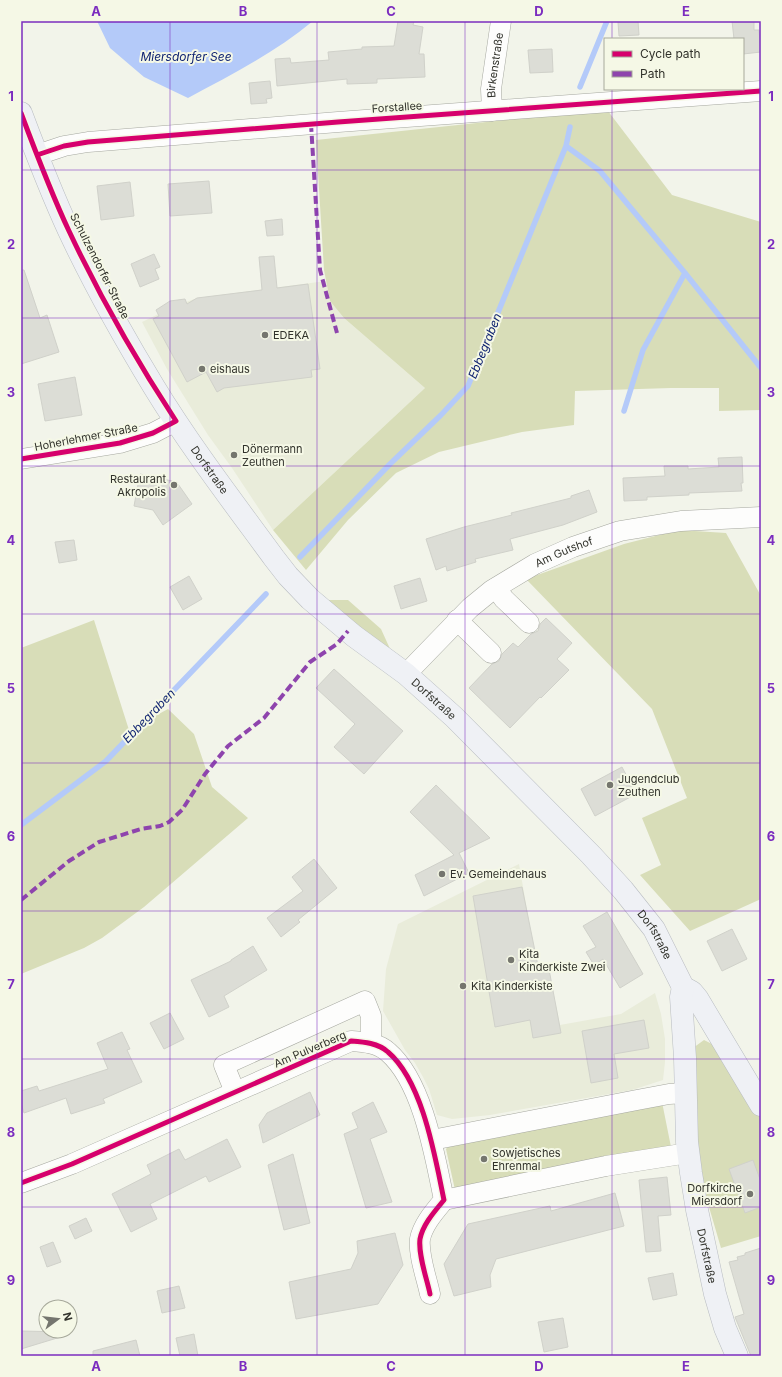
<svg xmlns="http://www.w3.org/2000/svg" width="782" height="1377" viewBox="0 0 782 1377" font-family="Inter,sans-serif">
<rect width="100%" height="100%" fill="#f2f4ea"/>
<path fill="#e9ecda" d="M326,281L330,301L344,318L425,388L273,530L232,468L208,435L167,369L142,322L173,307L197,298Z
M519,864L535,956L538,966L548,964L551,980L541,981L544,1007L556,1005L560,1025L621,1014L655,993L661,1014L665,1039V1062L663,1080L632,1090L490,1115L452,1119L437,1115L429,1089L423,1077L415,1063L405,1050L383,1011L386,969L398,924Z"/>
<path fill="#d8ddb8" d="M608,111L672,195L761,222V410L719,411V388H671L575,391L574,425L522,432L439,452L396,473L348,520L306,570L273,530L425,388L344,318L330,301L324,270L316,140L573,113Z
M679,530L726,533L761,596V899L690,931L640,875L661,865L642,818L687,798L652,709L526,579L624,544Z
M325,600H348L381,629L391,651Z
M94,620L129,730L168,709L194,734L212,787L248,818L144,907L102,938L84,948L21,974V648Z
M704,1040L718,1047L761,1117V1236L721,1248L697,1166L693,1048Z
M662,1102L671,1147L455,1190L446,1149L451,1143Z"/>
<path fill="#b4caf9" d="M97,21H313C276,52 231,75 188,98L144,77L110,48Z"/>
<g fill="none" stroke-linecap="round" stroke-linejoin="round">
<path stroke="#b4caf9" stroke-width="5.5" d="M580,87L607,21
M566,146L600,171L685,273L761,368
M624,411L643,350L685,273
M300,557L390,464L441,415L468,386L566,146L570,127
M21,825L106,761L266,594"/>
</g>
<path fill="#dcddd6" stroke="#d0d1ca" d="M398,21H414L413,25L423,27L419,54H424L425,77L377,79V83L347,84V79L277,86L275,59L290,58L291,63L329,60L328,52L362,49V47L394,46Z
M638,21L639,35L619,36L618,22Z
M732,21H754V30H759L761,52L743,54V39H734Z
M552,49L553,72L530,73L528,50Z
M270,81L272,98L266,99L267,103L251,104L249,83Z
M209,181L212,213L170,216L168,184Z
M130,182L134,216L101,220L97,186Z
M282,219L283,235L267,236L265,221Z
M154,254L160,267L155,269L159,279L140,287L131,264Z
M274,256L277,288L308,284L320,369L311,370L312,377L224,388L217,392L206,372L187,382L153,319L159,316L156,310L170,301L185,299L187,304L197,298L262,290L259,257Z
M21,270H24L40,318L47,315L59,352L21,364Z
M75,377L82,415L45,421L38,384Z
M742,457L743,483H741L742,491L689,493V495L647,497V500L624,501L623,478L665,476L664,466H688V469L719,467L718,458Z
M140,474L172,481L178,484L192,504L163,525L153,510L134,506Z
M589,490L597,512L563,525L510,539L513,550L475,559L476,562L447,571L446,566L436,570L426,539L464,527L512,515L511,513L571,498V496Z
M74,540L77,560L59,563L55,542Z
M189,576L202,599L183,610L170,587Z
M420,578L427,601L401,609L394,586Z
M546,618L572,643L557,659L569,670L541,698L540,697L510,728L469,688L492,664L499,661L502,654L513,643L518,647L531,634L538,631L540,624Z
M334,669L403,731L364,774L334,747L355,724L316,688Z
M622,767L636,794L595,816L581,789Z
M436,785L490,838L459,853L469,873L424,896L415,875L454,855L410,812Z
M314,859L337,888L298,920L300,922L281,937L267,918L303,891L292,877Z
M522,887L538,966L548,964L561,1033L533,1038L530,1020L495,1027L473,896Z
M607,912L643,974L620,988L603,959L594,965L586,952L596,947L583,926Z
M732,929L747,959L722,971L707,941Z
M253,946L267,970L224,996L229,1007L209,1017L191,980L231,961V960Z
M170,1013L184,1039L164,1049L150,1023Z
M644,1020L649,1048L614,1054L618,1078L591,1083L582,1031Z
M122,1032L130,1049L127,1050L142,1082L103,1099L105,1103L71,1114L66,1098L24,1113L21,1103V1091L37,1086L39,1091L108,1069L97,1043Z
M310,1092L320,1115L263,1143L259,1125L267,1113Z
M373,1102L387,1132L370,1139L392,1202L366,1208L344,1134L358,1128L352,1113Z
M227,1139L241,1167L209,1182L206,1176L150,1204L157,1219L131,1232L112,1194L151,1174L147,1165L179,1149L185,1160Z
M293,1154L310,1223L284,1230L268,1165Z
M753,1160L761,1182V1207L745,1213L729,1169Z
M667,1177L671,1215L658,1216L661,1251L646,1252L639,1180Z
M615,1193L624,1226L496,1259L490,1275L491,1287L454,1296L444,1264L468,1224L550,1206L551,1211Z
M86,1218L92,1231L75,1239L69,1226Z
M395,1233L403,1265L378,1304L296,1319L289,1282L351,1269L358,1253L357,1241Z
M53,1242L61,1262L47,1267L40,1247Z
M761,1248V1356H751L735,1317L744,1314L729,1262L738,1260L737,1257L745,1255V1253Z
M673,1273L677,1295L653,1300L648,1278Z
M179,1286L185,1308L162,1313L157,1291Z
M563,1318L568,1347L544,1352L538,1322Z
M21,1331L67,1332V1335L21,1349Z
M194,1334L198,1356H180L176,1338Z
M136,1340L140,1356H93V1351Z"/>
<g fill="none" stroke-linecap="round" stroke-linejoin="round">
<defs>
<g id="minor">
<path id="s1" d="M492,111L491,89L501,21"/>
<path d="M37,155L64,146L88,142L338,122L761,91"/>
<path d="M21,459L120,443L153,433L176,421"/>
<path d="M496,588L504,599L529,623"/>
<path d="M457,620L491,653"/>
<path id="s2" d="M406,674L470,608L492,590L535,564L573,547L620,531L681,521L761,517"/>
<path d="M235,1092L224,1065L365,1001L371,1016V1043"/>
<path d="M432,1140L637,1100L669,1094L686,1093"/>
<path d="M21,1183L72,1164L351,1041C364,1042 378,1043 388,1052C423,1082 435,1157 444,1200C435,1211 423,1224 420,1239C418,1255 427,1279 430,1294"/>
<path d="M444,1200L606,1166L688,1153"/>
</g>
<g id="major">
<path id="s3" d="M21,113C36,153 51,192 69,231C94,284 123,336 154,387C190,446 233,502 274,558L288,576L310,599L354,636L406,674L454,717L591,855L623,890L654,929L683,987L692,992L697,998L761,1105"/>
<path id="s4" d="M683,987L681,997L685,1058L687,1142L691,1173L697,1210L715,1294L725,1328L737,1356"/>
</g>
</defs>
<use href="#minor" stroke="#a6a8a0" stroke-width="21"/>
<use href="#major" stroke="#b8bcc1" stroke-width="23"/>
<use href="#minor" stroke="#fdfdfc" stroke-width="20"/>
<use href="#major" stroke="#eff1f5" stroke-width="22"/>
<path stroke="#8e44ad" stroke-width="4" stroke-dasharray="8 4" stroke-linecap="butt" d="M311,124L320,270L337,333
M21,900L69,861L99,842L141,829L160,826L169,822L182,810L205,774L228,746L264,718L310,662L337,644L348,631"/>
<defs>
<path id="cycleway" d="M21,113C36,153 51,193 69,231C100,297 136,360 176,421L153,433L120,443L21,459
M37,155L64,146L88,142L338,122L761,91
M21,1183L72,1164L351,1041C364,1042 378,1043 388,1052C423,1082 435,1157 444,1200C435,1211 423,1224 420,1239C418,1255 427,1279 430,1294"/>
</defs>
<use href="#cycleway" stroke="#f5f8e6" stroke-width="8"/>
<use href="#cycleway" stroke="#d6006c" stroke-width="5"/>
</g>
<path fill="none" stroke="#7b2cbf" stroke-width="1" stroke-opacity="0.55" d="M170,21V1356M317,21V1356M465,21V1356M612,21V39M612,89V1356M21,170H761M21,318H761M21,466H761M21,614H761M21,763H761M21,911H761M21,1059H761M21,1207H761"/>
<g fill="#75766e" stroke="#f5f8e6" stroke-width="1.5">
<circle cx="265" cy="335" r="4"/>
<circle cx="202" cy="369" r="4"/>
<circle cx="234" cy="455" r="4"/>
<circle cx="174" cy="485" r="4"/>
<circle cx="610" cy="785" r="4"/>
<circle cx="442" cy="874" r="4"/>
<circle cx="511" cy="960" r="4"/>
<circle cx="463" cy="986" r="4"/>
<circle cx="484" cy="1159" r="4"/>
<circle cx="750" cy="1194" r="4"/>
</g>
<g text-anchor="middle" stroke-width="4" stroke-linejoin="round" paint-order="stroke">
<g font-size="11" fill="#31322b" stroke="#f5f8e6">
<text dy="4" stroke="none"><textPath href="#s1" startOffset="46">Birkenstraße</textPath></text>
<text transform="translate(397 107) rotate(-4)" y="4">Forstallee</text>
<text transform="translate(100 266) rotate(63)" y="4">Schulzendorfer Straße</text>
<text transform="translate(86 437) rotate(-11)" y="4">Hoherlehmer Straße</text>
<text dy="4" stroke="none"><textPath href="#s3" startOffset="405">Dorfstraße</textPath></text>
<text dy="4" stroke="none"><textPath href="#s2" startOffset="202">Am Gutshof</textPath></text>
<text dy="4" stroke="none"><textPath href="#s3" startOffset="728">Dorfstraße</textPath></text>
<text dy="4" stroke="none"><textPath href="#s3" startOffset="1052">Dorfstraße</textPath></text>
<text transform="translate(310 1049) rotate(-23)" y="4">Am Pulverberg</text>
<text dy="4" stroke="none"><textPath href="#s4" startOffset="271">Dorfstraße</textPath></text>
</g>
<g font-size="11" fill="#31322b" stroke="#f5f8e6" text-anchor="start">
<text x="273" y="339">EDEKA</text>
<text x="210" y="373">eishaus</text>
<text x="242" y="453">Dönermann<tspan x="242" dy="13">Zeuthen</tspan></text>
<text x="166" y="483" text-anchor="end">Restaurant<tspan x="166" dy="13">Akropolis</tspan></text>
<text x="618" y="783">Jugendclub<tspan x="618" dy="13">Zeuthen</tspan></text>
<text x="450" y="878">Ev. Gemeindehaus</text>
<text x="519" y="958">Kita<tspan x="519" dy="13">Kinderkiste Zwei</tspan></text>
<text x="471" y="990">Kita Kinderkiste</text>
<text x="492" y="1157">Sowjetisches<tspan x="492" dy="13">Ehrenmal</tspan></text>
<text x="742" y="1192" text-anchor="end">Dorfkirche<tspan x="742" dy="13">Miersdorf</tspan></text>
</g>
<g font-size="12" font-style="italic" fill="#0f2371" stroke="#f5f8e6">
<text x="186" y="61">Miersdorfer See</text>
<text transform="translate(485 346) rotate(-68)" y="4">Ebbegraben</text>
<text transform="translate(149 716) rotate(-46)" y="4">Ebbegraben</text>
</g>
</g>
<rect width="782" height="1377" fill="none" stroke="#f5f8e6" stroke-width="44"/>
<rect x="604" y="38" width="140" height="52" fill="#f5f8e6" stroke="#a7a99b"/>
<rect x="612" y="51" width="20" height="6" fill="#d6006c" stroke="#a7a99b"/>
<text x="640" y="58" font-size="12" fill="#31322b">Cycle path</text>
<rect x="612" y="71" width="20" height="6" fill="#8e44ad" stroke="#a7a99b"/>
<text x="640" y="78" font-size="12" fill="#31322b">Path</text>
<g transform="translate(58 1319) rotate(75)"><circle r="19" fill="#f5f8e6" stroke="#a7a99b"/>
<path d="M0-3L7 15L0 10L-7 15Z" fill="#75766e"/>
<text y="-6" font-size="11" font-weight="bold" text-anchor="middle" fill="#31322b">N</text>
</g>
<rect x="22" y="22" width="738" height="1333" fill="none" stroke="#7b2cbf" stroke-width="1.5"/>
<g font-size="13" text-anchor="middle" font-weight="bold" fill="#7b2cbf">
<text x="96" y="16">A</text>
<text x="243" y="16">B</text>
<text x="391" y="16">C</text>
<text x="539" y="16">D</text>
<text x="686" y="16">E</text>
<text x="11" y="101">1</text>
<text x="771" y="101">1</text>
<text x="11" y="249">2</text>
<text x="771" y="249">2</text>
<text x="11" y="397">3</text>
<text x="771" y="397">3</text>
<text x="11" y="545">4</text>
<text x="771" y="545">4</text>
<text x="11" y="693">5</text>
<text x="771" y="693">5</text>
<text x="11" y="841">6</text>
<text x="771" y="841">6</text>
<text x="11" y="989">7</text>
<text x="771" y="989">7</text>
<text x="11" y="1137">8</text>
<text x="771" y="1137">8</text>
<text x="11" y="1285">9</text>
<text x="771" y="1285">9</text>
<text x="96" y="1371">A</text>
<text x="243" y="1371">B</text>
<text x="391" y="1371">C</text>
<text x="539" y="1371">D</text>
<text x="686" y="1371">E</text>
</g>
</svg>
